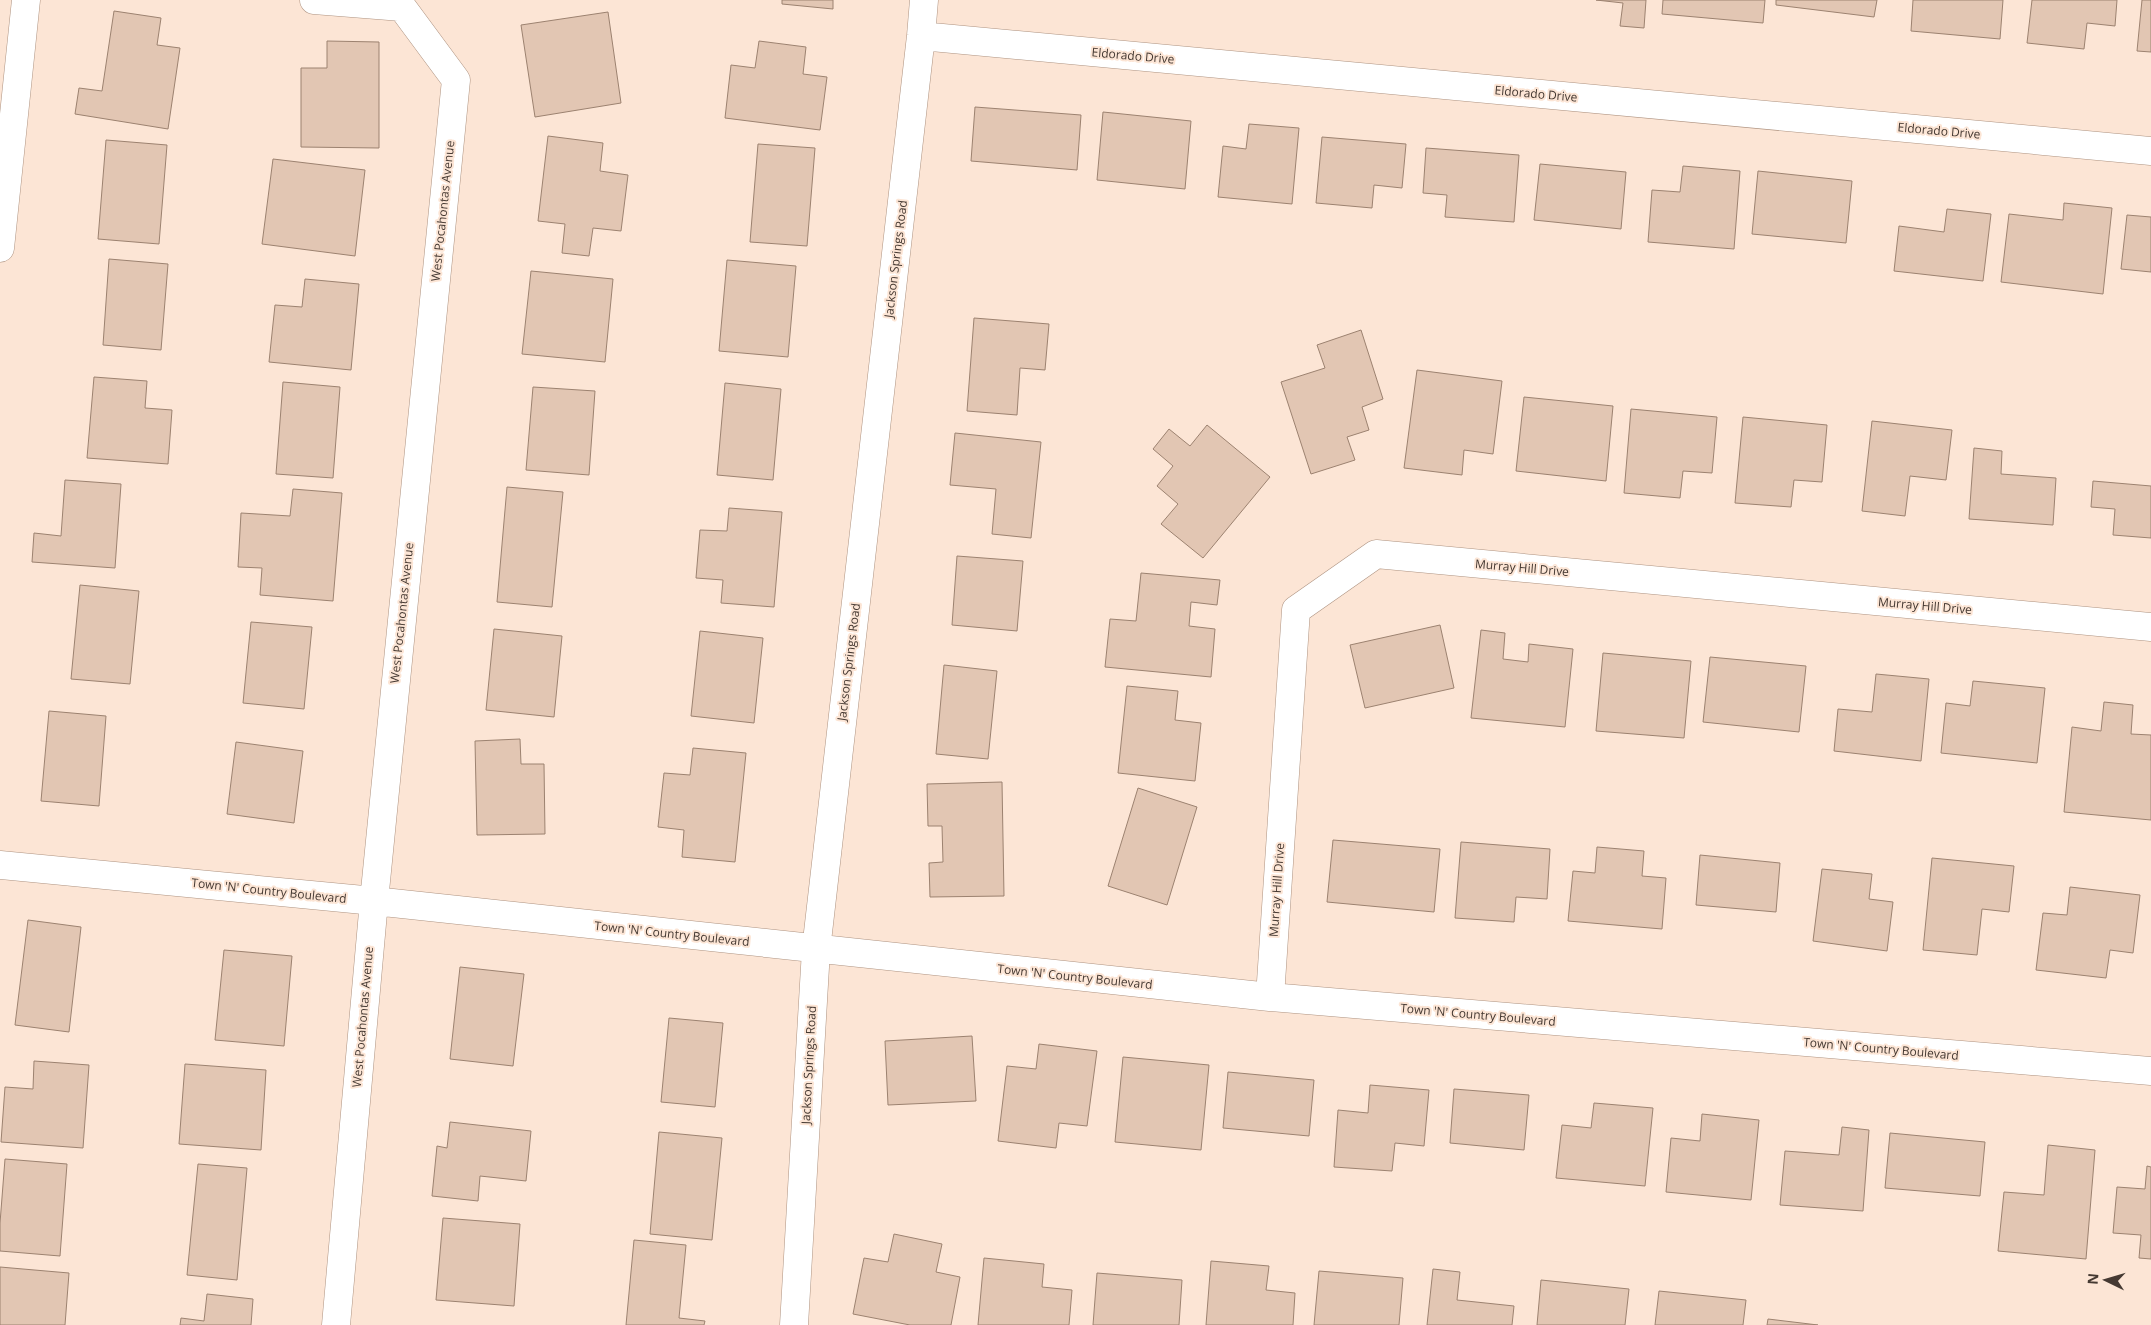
<svg xmlns="http://www.w3.org/2000/svg" width="2151" height="1325" viewBox="0 0 2151 1325" font-family="'Open Sans',sans-serif">
<rect width="100%" height="100%" fill="#fce5d5"/>
<path fill="#e2c6b3" stroke="#9c8270" d="M782,0H833V9L782,4Z
M1596,0H1646L1644,28L1620,26L1623,3Z
M1663,0H1765L1763,23L1662,14Z
M1776,0H1877L1874,17L1776,5Z
M1913,0H2003L2000,39L1911,31Z
M2032,0H2117L2115,26L2087,23L2084,49L2027,43Z
M2142,0H2151V52L2137,51Z
M114,11L161,18L157,45L180,48L168,129L75,114L79,88L102,91Z
M608,12L621,103L535,117L521,25Z
M327,41L379,42V148L301,147V68H327Z
M759,41L806,47L803,74L827,77L820,130L725,118L731,65L755,68Z
M975,107L1081,115L1077,170L971,161Z
M1103,112L1191,121L1185,189L1097,180Z
M1249,124L1299,128L1292,204L1218,197L1223,146L1246,149Z
M548,136L603,143L600,171L628,175L621,231L593,228L589,256L562,253L565,224L538,221Z
M1322,137L1406,144L1402,188L1374,185L1372,208L1316,203Z
M106,140L167,145L159,244L98,239Z
M758,144L815,148L807,246L750,242Z
M1426,148L1519,155L1514,222L1445,217L1447,195L1423,193Z
M273,159L365,170L355,256L262,244Z
M1540,164L1626,172L1621,229L1534,220Z
M1683,166L1740,171L1734,249L1648,242L1652,190L1680,192Z
M1758,171L1852,181L1846,243L1752,234Z
M2064,203L2112,208L2103,294L2001,282L2009,214L2063,220Z
M1947,209L1991,214L1983,281L1894,271L1899,226L1944,232Z
M2127,215L2151,217V272L2121,269Z
M109,259L168,264L161,350L103,345Z
M727,260L796,266L788,357L719,351Z
M531,271L613,279L605,362L522,354Z
M305,279L359,284L351,370L269,362L275,305L302,307Z
M974,318L1049,324L1045,370L1020,368L1017,415L967,411Z
M1361,330L1383,399L1362,407L1369,430L1347,437L1355,460L1311,474L1281,382L1325,368L1317,345Z
M1417,370L1502,381L1493,454L1464,450L1462,475L1404,468Z
M94,377L147,381L145,408L172,410L168,464L87,458Z
M283,382L340,387L333,478L276,474Z
M725,383L781,389L773,480L717,475Z
M533,387L595,391L589,475L526,470Z
M1524,397L1613,406L1606,481L1516,471Z
M1631,409L1717,417L1712,473L1683,471L1680,498L1624,493Z
M1743,417L1827,425L1822,482L1794,480L1791,507L1735,503Z
M1872,421L1952,430L1946,480L1910,476L1905,516L1862,511Z
M1207,425L1270,477L1203,558L1161,524L1178,504L1157,486L1173,466L1153,449L1169,429L1190,446Z
M955,433L1041,442L1031,538L992,534L996,489L950,485Z
M1974,448L2002,451L2001,474L2056,478L2053,525L1969,519Z
M65,480L121,484L115,568L32,562L34,533L61,536Z
M2093,481L2151,486V538L2113,535L2115,509L2091,507Z
M507,487L563,492L552,607L497,602Z
M293,489L342,493L333,601L260,595L262,568L238,567L241,513L290,516Z
M729,508L782,512L774,607L721,603L723,580L696,578L700,530L727,531Z
M957,556L1023,561L1017,631L952,625Z
M1141,573L1220,580L1217,605L1191,602L1189,626L1215,629L1211,677L1105,667L1110,619L1136,621Z
M80,585L139,591L130,684L71,679Z
M251,622L312,627L304,709L243,703Z
M1440,625L1454,688L1365,708L1350,645Z
M494,629L562,636L554,717L486,710Z
M1481,630L1505,633L1503,659L1528,662L1529,644L1573,649L1565,727L1471,718Z
M700,631L763,638L754,723L691,716Z
M1603,653L1691,661L1684,738L1596,731Z
M1710,657L1806,666L1799,732L1703,722Z
M944,665L997,671L988,759L936,754Z
M1876,674L1929,679L1921,761L1834,751L1838,709L1872,712Z
M1973,681L2045,688L2037,763L1941,753L1946,703L1970,706Z
M1127,686L1178,691L1175,720L1201,723L1195,781L1118,773Z
M2104,702L2133,705L2131,734L2151,735V820L2064,812L2072,727L2101,731Z
M49,711L106,716L99,806L41,801Z
M520,739L521,764H544L545,834L477,835L475,741Z
M236,742L303,751L294,823L227,814Z
M693,748L746,753L735,862L682,857L684,830L658,827L664,773L690,775Z
M1002,782L1004,896L930,897L929,863L943,862L942,826H928L927,784Z
M1138,788L1197,807L1167,905L1108,886Z
M1333,840L1440,849L1434,912L1327,902Z
M1461,842L1550,849L1547,899L1516,897L1514,922L1455,918Z
M1597,847L1644,851L1642,876L1666,878L1662,929L1568,921L1573,871L1595,873Z
M1700,855L1780,863L1776,912L1696,905Z
M1932,858L2014,866L2009,912L1982,909L1977,955L1923,950Z
M1822,869L1872,874L1869,899L1893,902L1887,951L1813,941Z
M2070,887L2140,895L2133,953L2110,950L2106,978L2036,970L2043,913L2067,915Z
M28,920L81,927L69,1032L15,1025Z
M224,950L292,956L284,1046L215,1040Z
M460,967L524,974L513,1066L450,1059Z
M669,1018L723,1023L715,1107L661,1102Z
M972,1036L976,1101L888,1105L885,1041Z
M1039,1044L1097,1051L1087,1126L1059,1123L1056,1148L998,1141L1007,1066L1036,1069Z
M1123,1057L1209,1065L1201,1150L1115,1142Z
M34,1061L89,1065L83,1148L1,1142L5,1087L33,1089Z
M185,1064L266,1070L261,1150L179,1144Z
M1228,1072L1314,1080L1309,1136L1223,1128Z
M1370,1085L1429,1090L1424,1146L1395,1143L1392,1171L1334,1167L1338,1110L1368,1113Z
M1454,1089L1529,1095L1524,1150L1450,1143Z
M1594,1103L1653,1108L1645,1186L1556,1178L1562,1125L1591,1128Z
M1702,1114L1759,1120L1751,1200L1666,1192L1671,1138L1700,1141Z
M450,1122L531,1131L526,1181L480,1176L478,1201L432,1196L437,1146L447,1148Z
M1842,1127L1869,1130L1863,1211L1780,1205L1785,1151L1839,1155Z
M659,1132L722,1138L712,1240L650,1234Z
M1890,1133L1985,1142L1980,1196L1885,1188Z
M2048,1145L2095,1150L2086,1259L1998,1251L2004,1192L2044,1195Z
M5,1159L67,1164L60,1256L0,1251V1223Z
M198,1164L247,1168L237,1280L187,1275Z
M2147,1166L2151,1167V1259L2139,1258L2141,1235L2113,1233L2117,1187L2145,1189Z
M443,1218L520,1224L514,1306L436,1300Z
M894,1234L942,1244L936,1272L960,1277L951,1325H910L853,1314L864,1258L888,1262Z
M634,1240L686,1245L679,1318L705,1321L704,1325H626Z
M984,1258L1044,1264L1042,1287L1072,1290L1069,1325H978Z
M1211,1261L1269,1266L1266,1290L1295,1293L1293,1325H1206Z
M0,1267L69,1273L65,1325H0Z
M1433,1269L1460,1272L1457,1300L1514,1306L1512,1325H1427Z
M1319,1271L1403,1278L1399,1325H1314Z
M1097,1273L1182,1280L1179,1325H1093Z
M1541,1280L1629,1289L1625,1325H1537Z
M1659,1291L1746,1300L1743,1325H1655Z
M207,1294L253,1299L251,1325H180L181,1318L204,1321Z
M1768,1319L1818,1325H1767Z"/>
<g fill="none" stroke-linecap="round" stroke-linejoin="round">
<defs>
<path id="minor" d="M314,0L402,7L456,80L374,901L336,1325
M921,36L2151,151
M0,248L26,0
M0,865L374,901L1270,997L2151,1071
M1270,997L1296,610L1376,554L2151,627
M794,1325L816,950L921,36L924,0"/>
</defs>
<use href="#minor" stroke="#ae9381" stroke-width="29"/>
<use href="#minor" stroke="#fff" stroke-width="28"/>
</g>
<g text-anchor="middle" stroke-width="4" stroke-linejoin="round" paint-order="stroke">
<g font-size="12" fill="#453932" stroke="#fce5d5">
<text transform="translate(1133 56) rotate(5)" y="4">Eldorado Drive</text>
<text transform="translate(1536 94) rotate(5)" y="4">Eldorado Drive</text>
<text transform="translate(1939 131) rotate(5)" y="4">Eldorado Drive</text>
<text transform="translate(443 211) rotate(-84)" y="4">West Pocahontas Avenue</text>
<text transform="translate(896 259) rotate(-83)" y="4">Jackson Springs Road</text>
<text transform="translate(1522 568) rotate(5)" y="4">Murray Hill Drive</text>
<text transform="translate(1925 606) rotate(5)" y="4">Murray Hill Drive</text>
<text transform="translate(402 613) rotate(-84)" y="4">West Pocahontas Avenue</text>
<text transform="translate(849 662) rotate(-83)" y="4">Jackson Springs Road</text>
<text transform="translate(1277 890) rotate(-86)" y="4">Murray Hill Drive</text>
<text transform="translate(269 891) rotate(6)" y="4">Town 'N' Country Boulevard</text>
<text transform="translate(672 934) rotate(6)" y="4">Town 'N' Country Boulevard</text>
<text transform="translate(1075 977) rotate(6)" y="4">Town 'N' Country Boulevard</text>
<text transform="translate(1478 1015) rotate(5)" y="4">Town 'N' Country Boulevard</text>
<text transform="translate(363 1017) rotate(-85)" y="4">West Pocahontas Avenue</text>
<text transform="translate(1881 1049) rotate(5)" y="4">Town 'N' Country Boulevard</text>
<text transform="translate(809 1065) rotate(-87)" y="4">Jackson Springs Road</text>
</g>
</g>
<g transform="translate(2106 1280) rotate(275)" stroke="#fce5d5" stroke-width="4" paint-order="stroke">
<path d="M0-4L9 19L0 12L-9 19Z" fill="#453932"/>
<text y="-8" font-size="14" font-weight="bold" text-anchor="middle" fill="#453932">N</text>
</g>
</svg>
